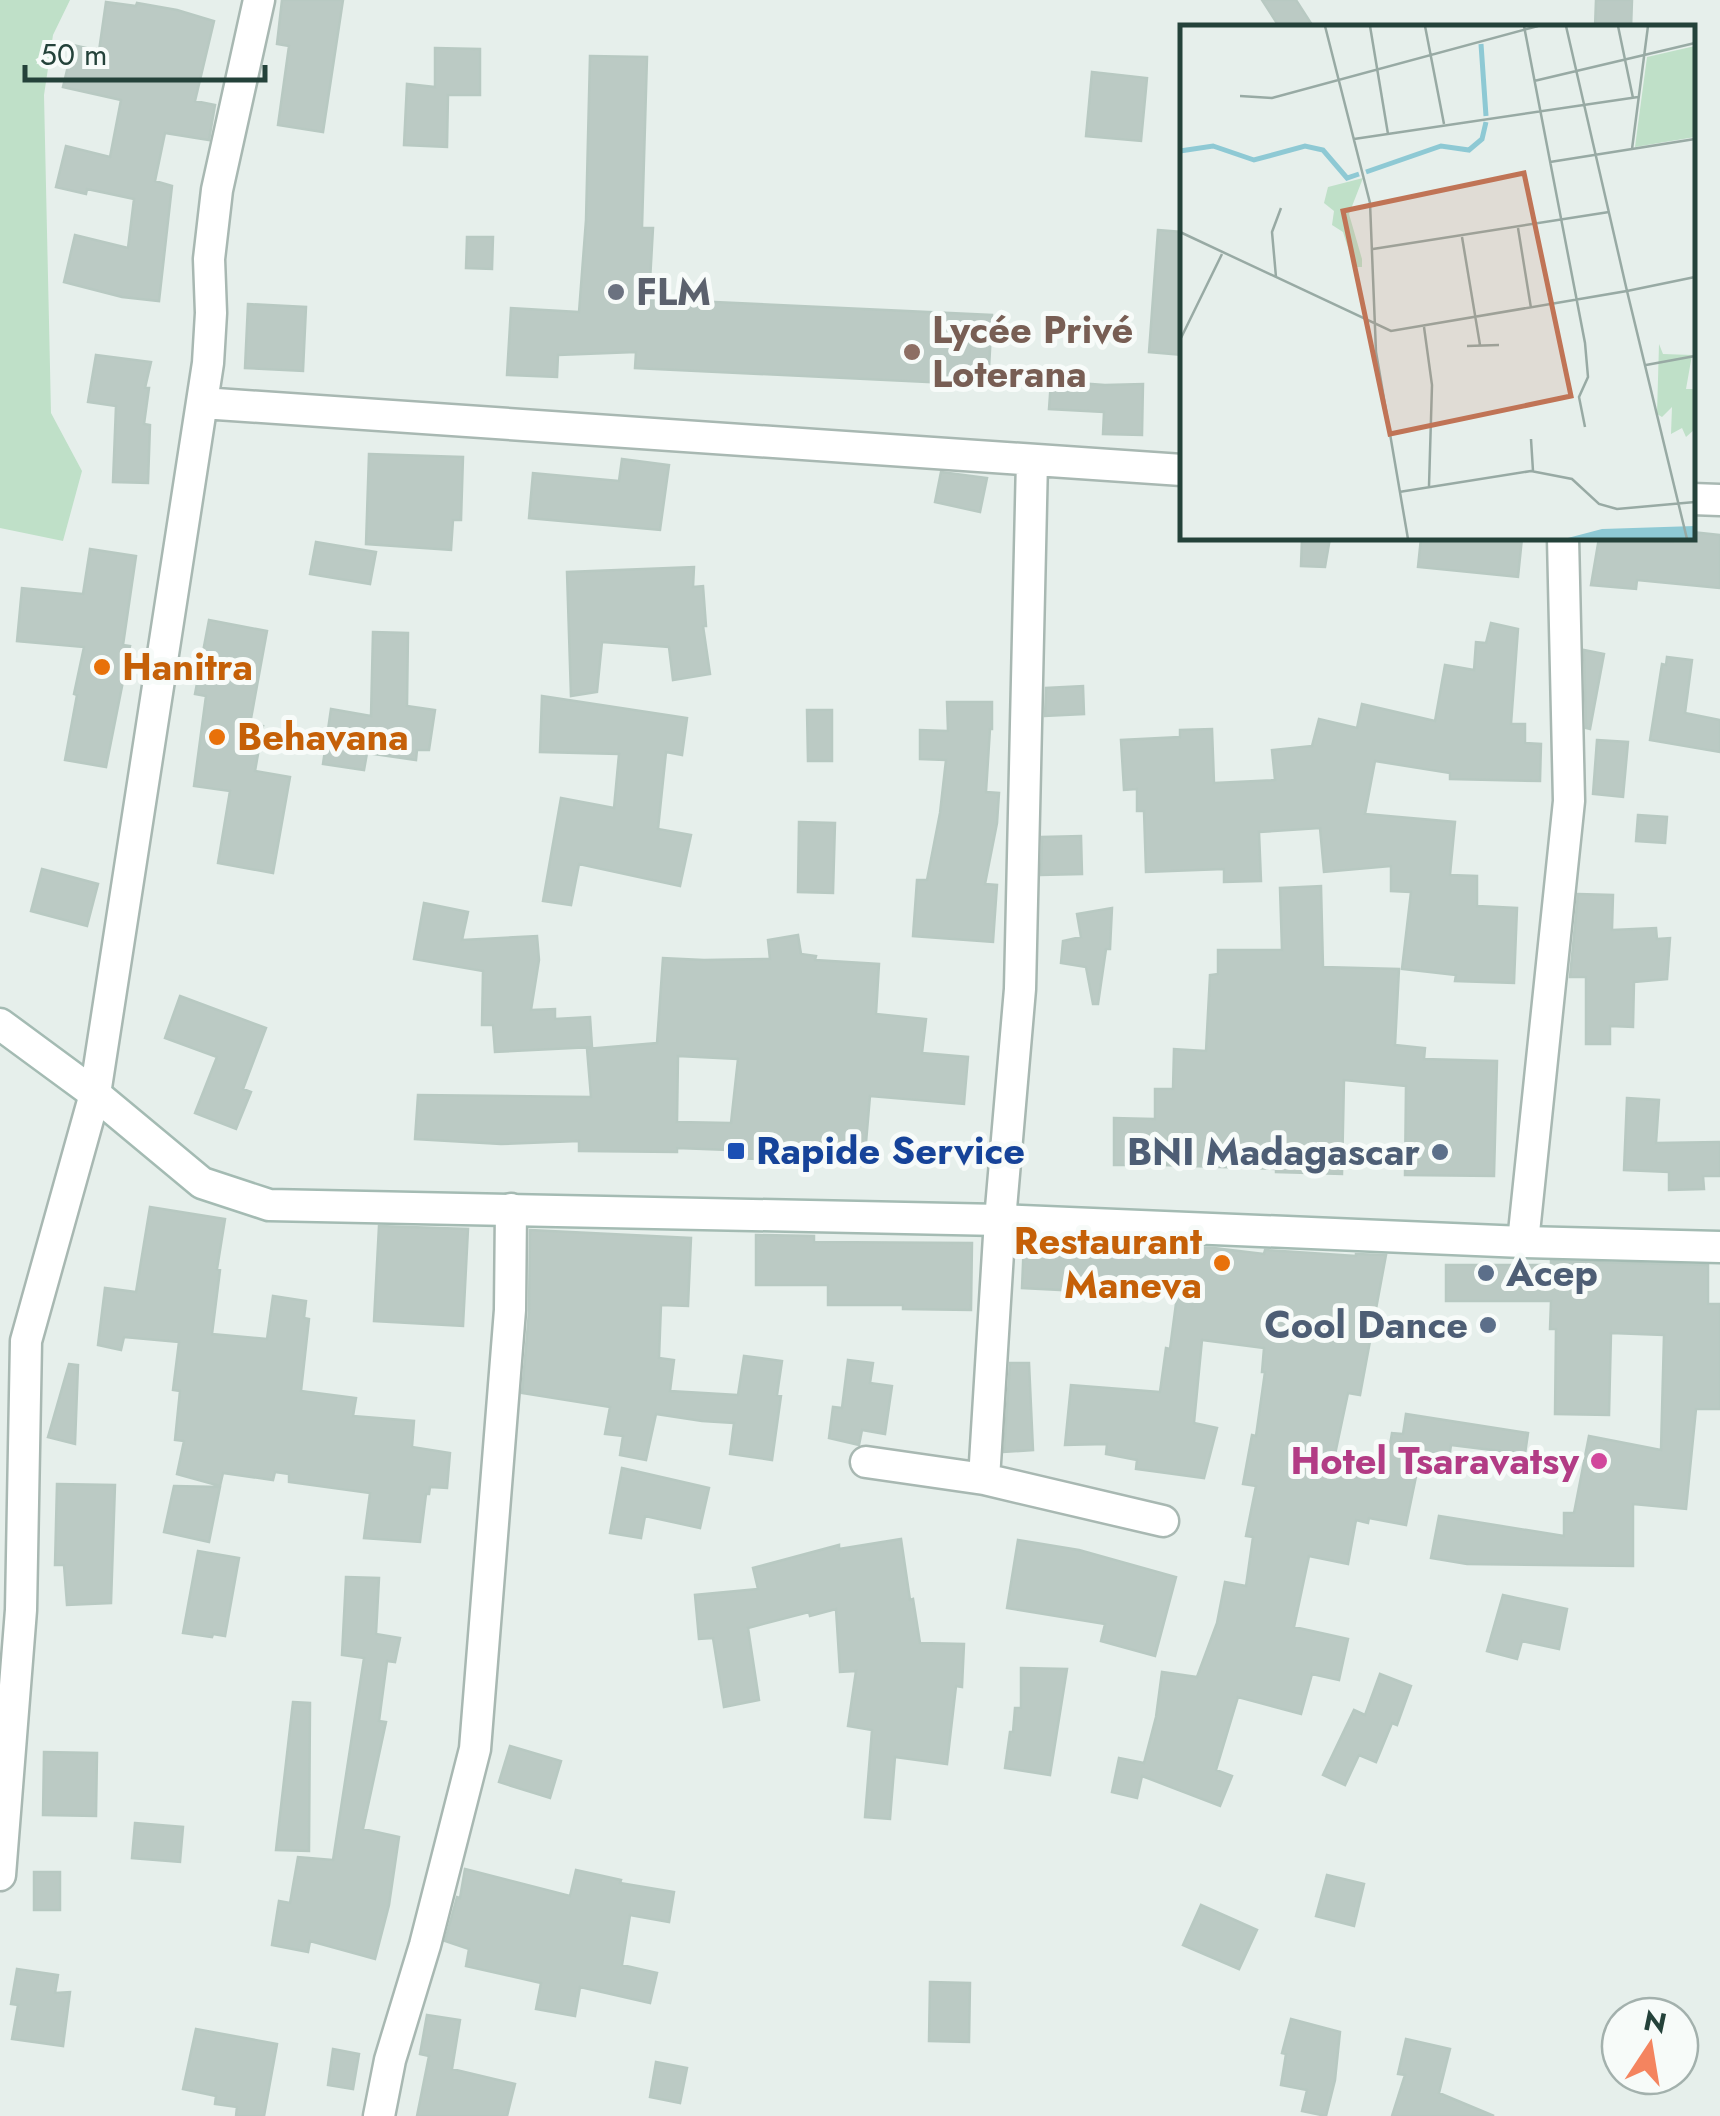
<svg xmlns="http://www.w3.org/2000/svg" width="1720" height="2116" viewBox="0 0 1720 2116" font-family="Jost,sans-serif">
<rect width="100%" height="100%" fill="#e6efeb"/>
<path fill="#bfe0c8" d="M0,0H70L53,35L44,95L51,413L82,471L63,541L0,528Z"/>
<path fill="#bbcac4" stroke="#b8c9c2" stroke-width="2.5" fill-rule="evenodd" d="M282,0H343L323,132L278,125L289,46L277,44Z
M1262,0H1296L1314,28H1280Z
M1596,0H1632L1631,28H1595Z
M106,2L136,6L137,3L177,10L214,21L195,101L215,105L209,140L165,133L155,181L172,186L159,301L122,297L64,282L75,235L128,248L134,199L87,189L86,194L56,187L66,146L110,157L121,100L63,87L73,45L99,51Z
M435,48L480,49V95H448L447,147L404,145L407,84L435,87Z
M590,56L647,57L642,228H653L649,299L992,315L988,385L635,368L636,352L558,355L557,377L507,375L511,308L579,312L586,220Z
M1092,72L1147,78L1141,141L1086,136Z
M1158,230L1182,232V355L1149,352Z
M467,237H493L492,269L466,268Z
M248,304L306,307L303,371L245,368Z
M96,355L151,362L145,388H149L144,424L150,425L148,483L113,482L116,406L88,402Z
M1051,381L1105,385L1143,384L1142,435L1103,434L1104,412L1049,409Z
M369,454L463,457L461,520H453L451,550L366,544Z
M622,459L669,465L660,530L529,518L533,473L619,481Z
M941,472L987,478L980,512L935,502Z
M1692,532L1720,535V588L1637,580L1636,589L1591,585L1599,538L1673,542V538H1692Z
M1302,538H1330L1325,567L1301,566Z
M1421,538H1522L1518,577L1418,567Z
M316,542L376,552L370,584L310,574Z
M90,549L136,556L123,645L130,646L106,767L65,760L77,695L74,694L84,647L17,641L22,588L83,594Z
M694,567L693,587L703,586L706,626H703L710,674L673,680L669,647L602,642L597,692L571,696L567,572Z
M209,620L267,631L250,724L263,726L255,771L290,777L273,873L218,863L230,791L194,786L206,696L195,694Z
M1491,623L1518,629L1511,724H1525V743L1541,744L1540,781L1450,779V773L1375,761L1365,814L1455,822L1450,875L1477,876V906L1517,908L1514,983L1455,981L1456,975L1402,969L1411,892L1391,891V866L1324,872L1320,828L1259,832L1261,881L1224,882V869L1146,872L1144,811H1137V789L1124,790L1121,740L1180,737V730L1212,729L1214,783L1275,780L1272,750L1312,746L1319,719L1357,728L1362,704L1435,721L1445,665L1474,670L1476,642L1486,643Z
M373,632L408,633L407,706L435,710L429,750H417L416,760L367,753L364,770L323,764L331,709L371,716Z
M1584,650L1604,654L1590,729L1586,728Z
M1667,657L1692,660L1685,713L1720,720V752L1650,740L1662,664L1666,665Z
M1083,686L1084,714L1045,716L1046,688Z
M542,696L687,718L682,755L666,752L658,829L691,835L680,886L579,864L571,905L543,901L561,798L614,808L619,754L540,752Z
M947,702H992V729H990L986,792L999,793L997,823L985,884L997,885L993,942L913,936L917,880H927L940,813L946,760L920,759V730L948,731Z
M807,710H832V761H808Z
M1597,740L1628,742L1623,797L1593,794Z
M1638,815L1667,817L1665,843L1636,841Z
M799,822L835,823L833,893L798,892Z
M1081,836L1082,874L1041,875L1042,837Z
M42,869L98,884L87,926L31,911Z
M1321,886L1323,967L1399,969L1395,1045L1425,1048L1424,1059L1497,1061L1494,1176L1405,1175L1406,1086L1344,1080L1342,1174L1276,1172V1169L1162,1165H1114V1118L1155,1119V1089H1173L1174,1049L1206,1051L1210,975L1218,974V950H1282L1280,888Z
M1578,894L1613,895L1612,930L1656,928L1657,939L1670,938L1667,979L1634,982L1633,1027L1610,1026V1044H1586V977H1570Z
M424,903L468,912L462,940L537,936L539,960L531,1010L555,1009V1019L590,1017L592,1047L495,1052L493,1025H482L483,971L414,959Z
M1112,908L1110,949H1106L1098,1004H1093L1086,967L1061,963L1063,941L1081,937L1077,914Z
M798,935L801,954L816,956L815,960L879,964L876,1014L926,1019L922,1053L968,1057L964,1104L870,1096L864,1166L759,1157V1159L728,1158L729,1150L677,1148V1152L579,1151V1141L501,1144L415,1139L418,1095L591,1097L587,1049L657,1043L663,958L704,960L770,959L768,940ZM678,1056L738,1059L731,1123L677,1122Z
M180,996L266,1028L243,1089L251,1092L236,1129L195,1113L217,1057L165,1038Z
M1627,1098L1659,1100L1656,1143L1720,1142V1176H1703L1704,1189L1669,1190V1172L1624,1170Z
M150,1207L225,1219L217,1269L220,1270L212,1334L267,1339L273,1296L306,1301L304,1318L309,1319L301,1391L356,1398L353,1416L414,1421L412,1447L450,1453L447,1488L430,1487L429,1494H426L420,1542L364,1538L370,1493L289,1482V1474L275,1472L273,1480L223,1473L220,1486L177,1474L184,1441L175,1440L180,1391L173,1390L179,1342L124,1337L121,1350L98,1345L105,1288L136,1292Z
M379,1226L468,1229L463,1326L374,1321Z
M530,1230L691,1238L688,1306L661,1305L659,1358L674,1360L670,1391L738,1395L744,1356L782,1361L777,1395L781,1396L772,1460L730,1454L734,1423L702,1421L656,1414L646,1460L620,1455L623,1436L605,1434L610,1407L522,1393L529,1312Z
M756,1235L814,1236V1242L972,1243L971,1310L903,1309V1305H828V1285H756Z
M1024,1240L1214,1248L1264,1254L1265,1250L1356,1256V1254L1386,1255L1360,1395L1348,1393L1334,1459L1387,1463L1392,1433L1403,1434L1406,1414L1528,1433L1525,1454L1451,1445L1448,1466L1419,1462L1406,1525L1369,1518L1368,1523L1356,1520L1348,1564L1309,1556L1294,1627L1348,1639L1339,1680L1312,1674L1301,1714L1238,1697L1216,1770L1232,1776L1220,1806L1142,1776L1137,1798L1112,1792L1119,1758L1144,1763L1156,1717L1162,1672L1197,1677L1217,1623L1225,1582L1246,1586L1253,1537L1246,1536L1256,1486L1243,1484L1252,1435L1256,1436L1265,1372H1262L1264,1348L1202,1340L1194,1423L1217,1428L1204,1478L1136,1469L1137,1460L1106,1454L1107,1444L1065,1445L1071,1385L1160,1392L1166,1348L1170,1349L1177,1296L1022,1288Z
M1551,1261L1708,1265V1304H1720V1409H1696L1686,1509L1633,1504V1566L1467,1564L1431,1558L1439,1516L1564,1536V1513H1574L1589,1436L1661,1450L1664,1335L1611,1333L1609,1415L1555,1414L1556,1329H1550L1551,1301H1446V1265H1551Z
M848,1360L873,1363L870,1383L892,1386L885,1434L862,1430L859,1445L829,1438L833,1407L842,1408Z
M1010,1363H1029L1033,1450L1004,1452Z
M69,1364L78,1365L75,1444L48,1437Z
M622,1468L709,1488L700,1528L645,1516L641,1538L610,1533Z
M57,1484L115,1485L111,1603L67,1605L64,1565H55Z
M174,1486L220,1487L209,1542L164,1532Z
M901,1539L910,1600L913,1599L920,1643L964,1644L962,1687L956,1686L947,1764L895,1757L890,1819L865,1817L872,1730L848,1726L856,1671L840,1672L836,1609L810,1616L809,1612L748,1628L759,1700L724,1707L713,1638L699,1639L695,1595L758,1589L753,1568L839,1545V1549Z
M1018,1540L1079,1550L1176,1577L1155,1656L1101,1641L1105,1624L1007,1608Z
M198,1551L239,1558L225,1636L213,1634L212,1637L183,1633Z
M346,1577L379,1578L376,1634L400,1638L395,1662L387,1661L379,1721L386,1722L363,1829L399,1837L389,1905L375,1959L310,1941L308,1952L272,1945L279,1901L290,1903L298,1857L333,1860L364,1658L342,1655Z
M1503,1595L1567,1609L1559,1649L1522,1641L1517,1659L1487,1651Z
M1021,1668L1067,1669L1050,1775L1005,1768L1010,1732H1013L1015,1708H1021Z
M1380,1674L1411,1686L1397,1725L1392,1723L1376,1762L1359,1755L1345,1785L1323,1775L1354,1710L1365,1715Z
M293,1702L310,1703L309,1851L276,1850Z
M510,1746L561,1761L550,1798L499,1782Z
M44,1752L97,1753L96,1816L43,1815Z
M135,1823L183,1827L180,1862L132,1858Z
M465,1869L570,1896L576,1870L621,1880L620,1883L674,1892L669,1922L630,1915L622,1965L657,1973L650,2003L580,1987L575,2016L536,2009L541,1983L466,1966L469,1949L445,1941L457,1897L460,1898Z
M34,1872H60V1910H34Z
M1327,1875L1364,1884L1354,1926L1316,1916Z
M1201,1905L1257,1930L1239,1969L1183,1945Z
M17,1969L58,1975L55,1993L70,1992L63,2046L12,2039L18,2005L11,2004Z
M930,1982L970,1983L969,2042L929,2041Z
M427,2015L460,2020L452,2069L515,2084L507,2116H417L429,2056L420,2054Z
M1291,2019L1340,2032L1335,2080L1326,2116L1302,2111L1307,2090L1281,2085L1286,2054L1282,2053Z
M196,2029L277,2044L264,2116H236L237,2107L215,2104L216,2096L183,2089Z
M1406,2039L1450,2049L1439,2093L1494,2116H1392L1405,2075L1398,2074Z
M333,2049L359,2054L353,2089L328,2085Z
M656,2062L687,2068L680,2103L650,2097Z"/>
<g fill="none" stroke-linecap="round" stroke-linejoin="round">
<defs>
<path id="street" d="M202,403L1182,470
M1692,499L1720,500
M1523,1242L1569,801L1563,538
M866,1462L984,1479L1163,1521
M984,1479L1000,1220L1020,989L1032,460
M0,1875L21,1610L26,1341L95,1094L208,363L211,313L209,259L217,190L259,0
M379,2116L390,2060L425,1945L475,1749L510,1310L511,1209"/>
<path id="secondary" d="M0,1024L95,1094L202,1183L269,1205L1000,1220L1523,1242L1720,1247"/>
</defs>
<use href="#street" stroke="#a8b8b2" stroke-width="35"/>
<use href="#secondary" stroke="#a4bbb3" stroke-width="35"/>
<use href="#street" stroke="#fff" stroke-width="30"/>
<use href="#secondary" stroke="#fff" stroke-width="30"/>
</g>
<circle fill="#6b7280" stroke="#f7fbf9" stroke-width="4" cx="616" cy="292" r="10"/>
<circle fill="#8d6e63" stroke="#f7fbf9" stroke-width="4" cx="912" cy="352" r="10"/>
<g fill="#e8710a" stroke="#f7fbf9" stroke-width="4">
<circle cx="102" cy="667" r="10"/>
<circle cx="217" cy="737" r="10"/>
<circle cx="1222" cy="1263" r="10"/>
</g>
<rect fill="#1a4fb4" stroke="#f7fbf9" stroke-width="4" x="726" y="1141" width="20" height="20" rx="5"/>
<g fill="#5c6f8a" stroke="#f7fbf9" stroke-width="4">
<circle cx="1440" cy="1152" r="10"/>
<circle cx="1486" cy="1273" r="10"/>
<circle cx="1488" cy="1325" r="10"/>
</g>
<circle fill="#d1479c" stroke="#f7fbf9" stroke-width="4" cx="1599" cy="1461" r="10"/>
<g text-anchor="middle" stroke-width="10" stroke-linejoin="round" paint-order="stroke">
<g font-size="38" font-weight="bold" fill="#5b616d" stroke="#f7fbf9" text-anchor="start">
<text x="636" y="305">FLM</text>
</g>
<g font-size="38" font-weight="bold" fill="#785e54" stroke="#f7fbf9" text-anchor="start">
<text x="932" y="343">Lycée Privé<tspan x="932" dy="44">Loterana</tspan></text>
</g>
<g font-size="38" font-weight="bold" fill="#c56008" stroke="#f7fbf9" text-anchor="start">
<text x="122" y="680">Hanitra</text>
<text x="237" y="750">Behavana</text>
<text x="1202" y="1254" text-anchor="end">Restaurant<tspan x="1202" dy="44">Maneva</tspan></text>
</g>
<g font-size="38" font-weight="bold" fill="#164399" stroke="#f7fbf9" text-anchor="start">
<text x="756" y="1164">Rapide Service</text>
</g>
<g font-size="38" font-weight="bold" fill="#4e5e75" stroke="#f7fbf9" text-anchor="end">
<text x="1420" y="1165">BNI Madagascar</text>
<text x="1506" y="1286" text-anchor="start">Acep</text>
<text x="1468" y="1338">Cool Dance</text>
</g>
<g font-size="38" font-weight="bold" fill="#b23c85" stroke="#f7fbf9" text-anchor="end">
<text x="1579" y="1474">Hotel Tsaravatsy</text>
</g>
</g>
<g transform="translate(1180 25)">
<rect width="515" height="515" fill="#e6efeb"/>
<path d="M515,21V112L455,122L467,32ZM183,153L169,189L182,234V242H174L163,207L152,200L154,186L144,178L148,162ZM479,319L483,329L512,330L506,364H515V404L506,412L502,403L491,409L492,382L482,392L477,389Z" fill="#bfe0c8"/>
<path d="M515,501V514H384L422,504Z" fill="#8ec9d4"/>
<path fill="none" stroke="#8ec9d4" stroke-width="5" d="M301,19L306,91M0,126L33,121L74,135L125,121L143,125L167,153L179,149M186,147L261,121L289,125L302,114L306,97"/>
<path fill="none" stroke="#98aaa4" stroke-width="2.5" d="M145,1L190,178L196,327L228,514M190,1L208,109M245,1L264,99M344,1L405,318L408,352L399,372L405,402M386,1L447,266L515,252M438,1L453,73M354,56L515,18M60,71L92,73L358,1M174,114L458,72M452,124L468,1M370,137L515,114M338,203L351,283M0,207L211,306L447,266L507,514M282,212L300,320M193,224L429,187M96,252L92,207L101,183M244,302L252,360L249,461M0,315L42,229M287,321L319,320M466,340L515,331M351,414L353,446M219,467L351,446L392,454L419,479L437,484L515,477"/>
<path fill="#c07456" fill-opacity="0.15" stroke="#c07456" stroke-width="5" d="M344,148L391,371L210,409L163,186Z"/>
<rect width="515" height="515" fill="none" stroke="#24423a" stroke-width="5"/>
</g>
<g transform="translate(1650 2046) rotate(12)"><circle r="48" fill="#f7fbf9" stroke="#a3b1ad" stroke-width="2.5"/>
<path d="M0-8L18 38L0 25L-18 38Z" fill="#f4845f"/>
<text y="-15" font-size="28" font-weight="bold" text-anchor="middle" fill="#24423a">N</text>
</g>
<path d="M25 65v15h240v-15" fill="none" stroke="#24423a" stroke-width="5"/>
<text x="40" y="65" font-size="30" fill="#24423a" stroke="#f7fbf9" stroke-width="8" paint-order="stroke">50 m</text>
</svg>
